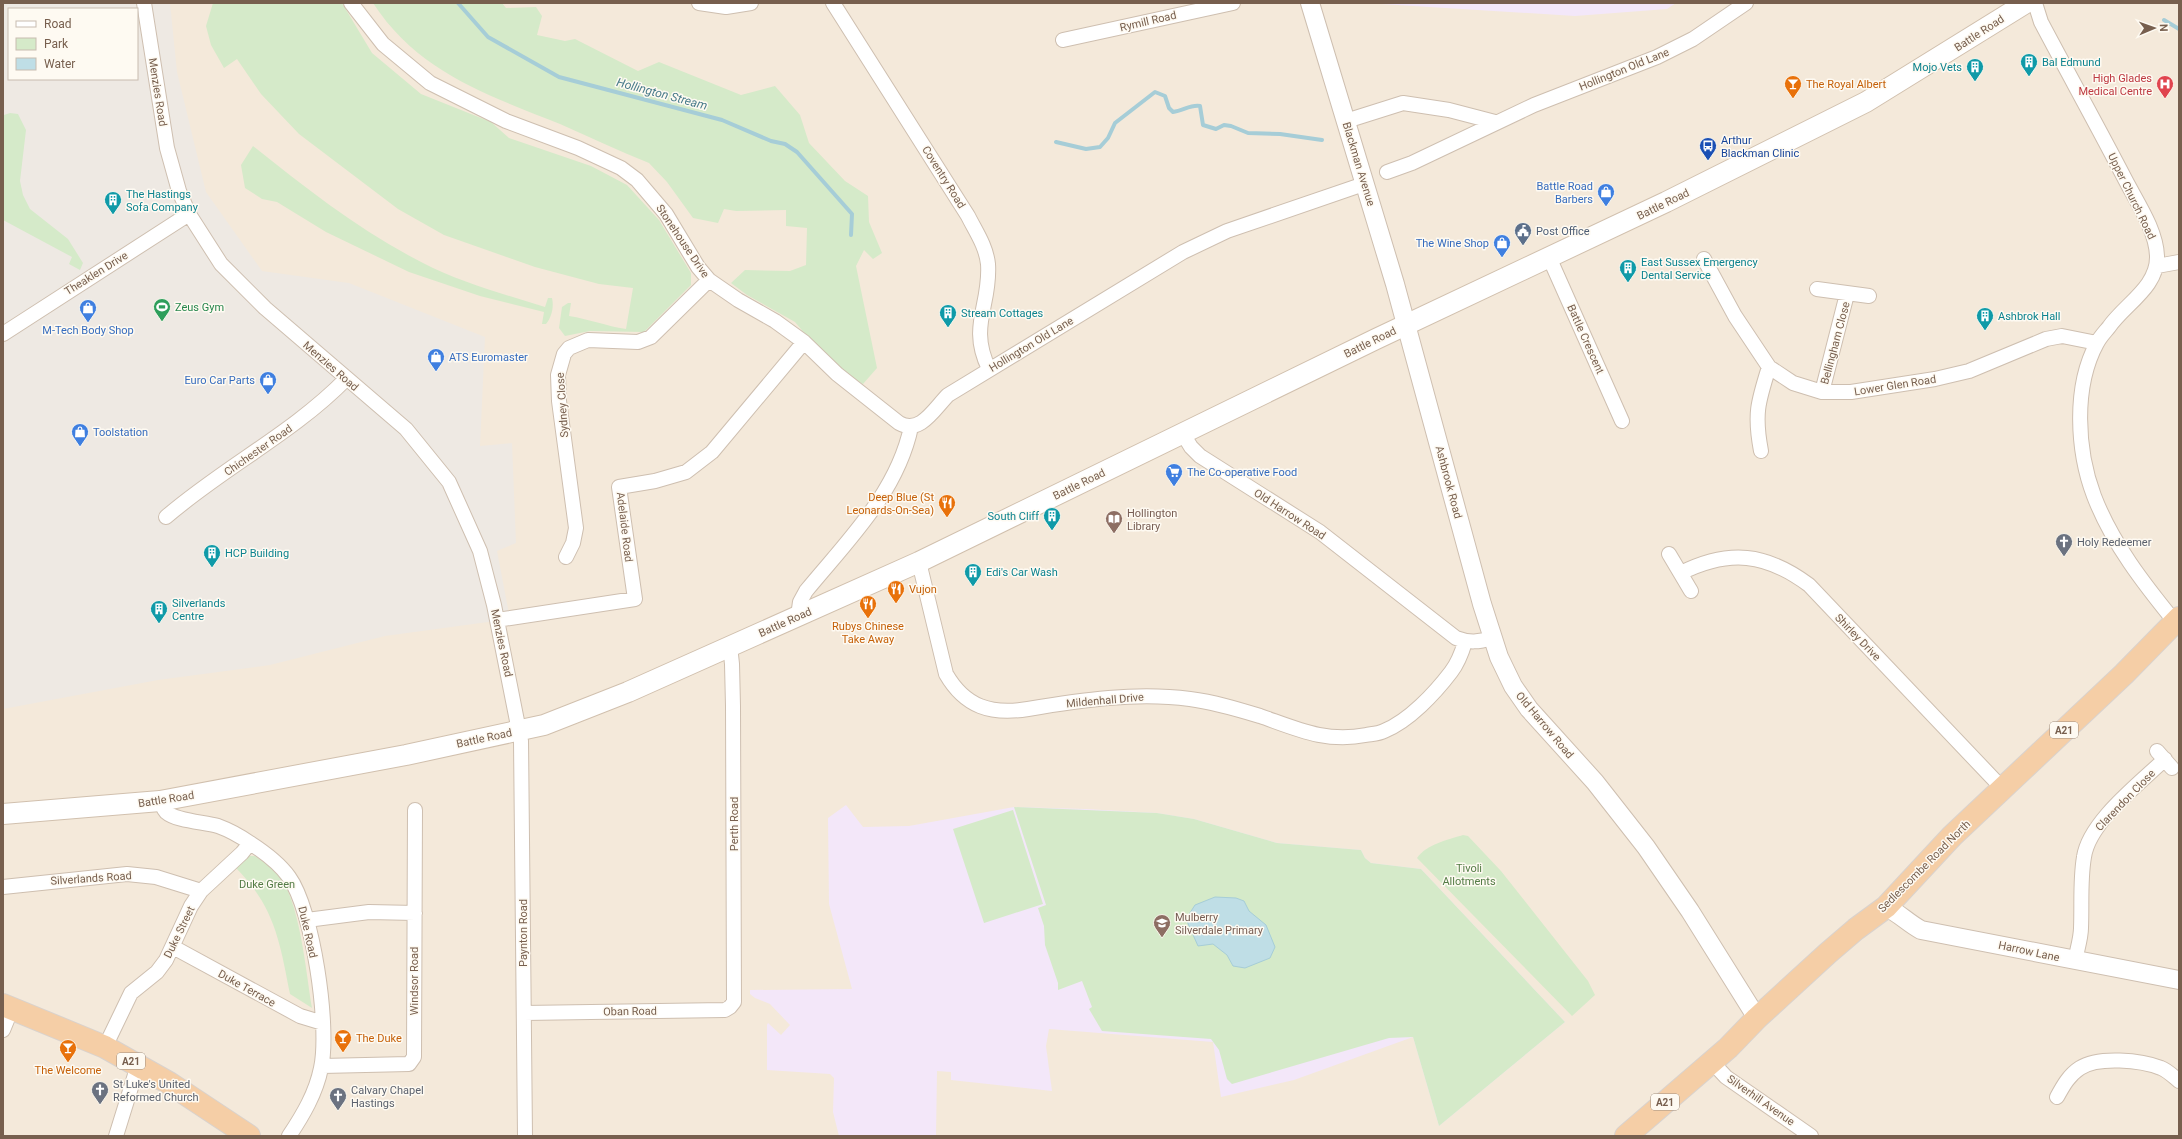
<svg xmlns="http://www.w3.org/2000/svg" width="2182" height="1139" viewBox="0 0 2182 1139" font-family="Roboto,sans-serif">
<rect width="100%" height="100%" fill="#fcf6eb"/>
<path fill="#f4e9da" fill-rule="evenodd" d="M3,3H2179V1136H3ZM9,9H137V79H9Z"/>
<path fill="#eee9e3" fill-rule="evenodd" d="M3,3H170L177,72L206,192L262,271L349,283L485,337L480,446L512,443L516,543L497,551L510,619L385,636L270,665L158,680L3,709ZM9,9H137V79H9Z"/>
<path fill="#f3e7f9" d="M1365,3H1676L1667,9L1575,16Z
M846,805L863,827L909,826L1014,807L1085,809L1157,813L1194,819L1277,843L1361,850L1365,858L1371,863L1421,869L1565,1022L1439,1126L1413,1037L1294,1080L1221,1097L1213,1042L1049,1029L1046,1046L1052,1091L951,1080V1072L937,1071L936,1136H839L833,1112L834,1078L830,1074L767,1070V1025L768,1023L781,1035L790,1025L770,1004L755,998L750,994V990L852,989L829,904L828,818Z"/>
<path fill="#d5eac9" d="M213,3H342L372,53L421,94L491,122L509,138L591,166L627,185L659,220L691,273V285L644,332L590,331L565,336L559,328L562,307L568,303H571L569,316C589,319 606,326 626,329L633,288L599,284L535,267L444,235L398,209L299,134L261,94L237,59L224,68L211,45L206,26Z
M373,3H502L506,8L536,7L542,16L537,35L565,41L575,39L638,71L659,62L741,95L775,86L800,115L809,143L845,181L868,196L869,222L882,253L873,259L864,250L856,266L877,368L863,384L844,374L811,341L795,322L747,295L731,283L745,270L790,271L806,265L807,228L786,226V210L736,211L724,209L718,223L693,218L667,182L649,163C619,151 590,137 560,124C487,95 418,72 373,3Z
M10,113L18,114L26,130L20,181L23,195L30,209L68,239L83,263L80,270L69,264L72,257L3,220L4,115Z
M253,146C307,189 360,231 423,263C462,283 504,294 545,307L548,298H552C554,306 552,317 546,324H542L544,312L480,296L409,272L326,232L277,202L262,199L245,188L241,165Z
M1014,807L1157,813L1194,819L1277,843L1361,850L1365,858L1371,863L1421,869L1565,1022L1439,1126L1413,1037L1389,1038L1232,1084L1227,1079L1219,1050L1211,1039L1102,1031L1089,1009L1092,1007L1082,981L1058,990V983L1045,945L1044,926L1038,908L1046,905Z
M1013,810L1043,904L984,923L953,829Z
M1463,835L1468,836L1501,871L1588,981L1595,995L1572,1016L1417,858C1427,844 1447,840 1463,835Z
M248,856H255C262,861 271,866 277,873C300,898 306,973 312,1008L290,994C280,943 275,907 236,868Z"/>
<path fill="#bfdee6" stroke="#a6cdd7" d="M1215,897L1236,898L1244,901L1249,911L1266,925L1275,947L1270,958L1245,968L1233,966L1227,955L1213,944L1198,946L1186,919L1195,905Z"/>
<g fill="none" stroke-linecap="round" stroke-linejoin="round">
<path stroke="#a6cdd7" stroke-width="4" d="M458,3L488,37L559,77L722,120L771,141L785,144L797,152L852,214L851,235
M2164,20L2179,29
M1056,142L1086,149L1100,147L1108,138L1115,123L1155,92L1165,96L1169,108L1173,112C1183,111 1191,104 1200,106L1203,125L1216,129L1224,125L1231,126L1248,133L1280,134L1322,140"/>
<defs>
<path id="minor" d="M144,3L167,148L179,191L189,214L221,264L265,308L406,429L449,482L480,551L494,605L521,741L525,1136
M351,3L383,44L430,83L506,121L578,148L621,168L637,180L666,214L698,267L709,280L738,300L775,321L804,342L837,374L899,423C920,435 934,409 948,395L1183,252L1227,231L1364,184
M699,3L726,7L751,3
M833,3L968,216C976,232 986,246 988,264C991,305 968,326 989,369
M2035,3L2041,22C2069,75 2098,127 2126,181C2138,204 2156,230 2157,256C2158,287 2125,304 2109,327C2105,332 2100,337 2097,343C2073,387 2077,451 2094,496C2112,543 2144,584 2175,622
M1063,40L1233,3
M1346,121L1403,103L1449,110L1495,122
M1387,172L1412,163L1534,105L1657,57L1693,39L1746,3
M1549,257L1622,421
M1704,259L1735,316L1769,367L1793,383L1822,392H1851L1935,379L1969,371L2046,339L2062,336L2097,343
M2157,266L2179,262
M1817,289L1869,296
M3,334L189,214
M1822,392L1847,294
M1183,434L1191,447L1200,456L1320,532L1456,638C1469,643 1479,642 1492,638
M1761,451C1754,414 1758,402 1769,367
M166,517C224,467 293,433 346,379
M1669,554L1691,591
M566,557L573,543L576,528L559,401L558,375L564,354L569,348L588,340L638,342L651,337L709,280
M919,562L946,674C965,707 991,715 1028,709C1081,700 1136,692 1190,699C1214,702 1237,709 1260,716C1297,729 1326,743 1366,735C1371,734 1378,734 1384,731C1409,721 1435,693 1451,672C1458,663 1462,652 1465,642
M1681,573C1729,549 1766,553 1809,585L2002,788
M798,616L800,602L806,591C847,541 897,493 911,427
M497,620L635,599L619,487L655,481L686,472L712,452L804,342
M2157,751L2172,768
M160,801C162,804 163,809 166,812C176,821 204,822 218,826C229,830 240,836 250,843C264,852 279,863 289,877C313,910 330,1027 321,1068C316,1093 303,1115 289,1136
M3,887L127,874L156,877L201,891
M307,920L369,912L415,913
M173,947L300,1016L323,1023
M2075,961C2077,950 2081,938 2081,928C2082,904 2080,880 2084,857C2089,822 2139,784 2165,759
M524,1013L725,1010L730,1007L734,1002L733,706L732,664L730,646
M3,1030L12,1008
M105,1047L131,993L157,972L166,960L191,906L201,891L242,853L250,843
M1712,1062L1726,1077L1811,1136
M322,1066L409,1064L414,1057L415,810
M2057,1097C2063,1086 2069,1075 2080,1068C2098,1056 2141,1060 2161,1068C2167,1070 2174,1077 2179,1081
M116,1136L138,1065"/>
<path id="tertiary" d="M1310,3L1395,284L1482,604L1499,657L1513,686L1529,709L1595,782L1646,847L1690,911L1757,1018
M1886,907C1899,913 1908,923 1921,930L2179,980"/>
<path id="secondary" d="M3,814L160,801L406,755L544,725L628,692L919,562L1376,339L1666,202L1866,102L2026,3"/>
<path id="trunk" d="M3,1005L105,1047L169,1083L249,1136
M1626,1136L1728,1048L1757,1018L1828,953L1856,929L1886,907L1952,836L2124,674L2179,618"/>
</defs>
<use href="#minor" stroke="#cebfb0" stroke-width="16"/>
<use href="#tertiary" stroke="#cebfb0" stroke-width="20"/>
<use href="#secondary" stroke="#d1c0ae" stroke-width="22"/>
<use href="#trunk" stroke="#d9d2cd" stroke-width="24"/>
<use href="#minor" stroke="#fff" stroke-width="14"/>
<use href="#tertiary" stroke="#fff" stroke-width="18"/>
<use href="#secondary" stroke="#fff" stroke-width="20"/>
<use href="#trunk" stroke="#f5cea6" stroke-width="22"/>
</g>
<defs>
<symbol id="building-pin" viewBox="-11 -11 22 30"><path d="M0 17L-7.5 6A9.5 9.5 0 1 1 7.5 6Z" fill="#0f9aa8" stroke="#fefaf2"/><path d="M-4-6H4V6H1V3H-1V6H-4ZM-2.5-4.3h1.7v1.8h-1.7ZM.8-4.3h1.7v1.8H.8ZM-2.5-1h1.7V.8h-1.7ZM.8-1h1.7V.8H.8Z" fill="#fff"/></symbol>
<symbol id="bar-pin" viewBox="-11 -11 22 30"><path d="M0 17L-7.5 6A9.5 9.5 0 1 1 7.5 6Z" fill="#e8710a" stroke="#fefaf2"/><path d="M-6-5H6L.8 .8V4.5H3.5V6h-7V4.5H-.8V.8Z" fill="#fff"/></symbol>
<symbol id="hospital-pin" viewBox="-11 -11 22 30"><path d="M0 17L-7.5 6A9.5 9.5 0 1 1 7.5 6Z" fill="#e0444e" stroke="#fefaf2"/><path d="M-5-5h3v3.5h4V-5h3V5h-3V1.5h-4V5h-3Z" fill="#fff"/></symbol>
<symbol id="bus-pin" viewBox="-11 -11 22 30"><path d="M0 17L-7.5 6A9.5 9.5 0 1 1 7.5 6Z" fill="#1a4fb4" stroke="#fefaf2"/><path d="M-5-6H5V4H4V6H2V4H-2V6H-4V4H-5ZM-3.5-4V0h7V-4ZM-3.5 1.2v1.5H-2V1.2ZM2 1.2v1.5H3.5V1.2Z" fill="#fff"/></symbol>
<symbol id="shop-pin" viewBox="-11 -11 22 30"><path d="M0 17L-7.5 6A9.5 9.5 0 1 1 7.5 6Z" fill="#3f7fe0" stroke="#fefaf2"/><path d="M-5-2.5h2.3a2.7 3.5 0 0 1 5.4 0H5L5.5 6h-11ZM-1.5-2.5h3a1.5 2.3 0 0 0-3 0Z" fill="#fff"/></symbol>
<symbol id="civic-pin" viewBox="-11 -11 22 30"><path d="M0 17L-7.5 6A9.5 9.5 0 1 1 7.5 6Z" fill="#5c6f8a" stroke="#fefaf2"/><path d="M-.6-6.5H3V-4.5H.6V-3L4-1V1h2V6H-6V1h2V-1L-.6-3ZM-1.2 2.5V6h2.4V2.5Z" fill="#fff"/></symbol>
<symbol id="stadium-pin" viewBox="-11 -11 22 30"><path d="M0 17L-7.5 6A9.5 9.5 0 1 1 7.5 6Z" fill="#2e9e5b" stroke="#fefaf2"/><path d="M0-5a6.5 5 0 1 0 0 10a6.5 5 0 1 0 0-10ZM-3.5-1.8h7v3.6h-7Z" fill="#fff"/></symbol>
<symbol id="supermarket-pin" viewBox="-11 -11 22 30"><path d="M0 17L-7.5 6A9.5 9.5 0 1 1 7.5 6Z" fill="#3f7fe0" stroke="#fefaf2"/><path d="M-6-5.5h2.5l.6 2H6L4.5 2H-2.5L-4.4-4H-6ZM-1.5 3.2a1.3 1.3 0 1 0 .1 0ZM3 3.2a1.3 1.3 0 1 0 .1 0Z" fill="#fff"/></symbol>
<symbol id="restaurant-pin" viewBox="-11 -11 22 30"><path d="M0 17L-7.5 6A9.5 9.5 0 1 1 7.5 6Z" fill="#e8710a" stroke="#fefaf2"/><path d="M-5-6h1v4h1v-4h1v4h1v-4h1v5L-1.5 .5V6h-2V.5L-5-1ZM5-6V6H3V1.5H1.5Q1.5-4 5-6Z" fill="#fff"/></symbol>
<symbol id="library-pin" viewBox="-11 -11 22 30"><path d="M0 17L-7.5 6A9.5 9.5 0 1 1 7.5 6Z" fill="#8d6e63" stroke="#fefaf2"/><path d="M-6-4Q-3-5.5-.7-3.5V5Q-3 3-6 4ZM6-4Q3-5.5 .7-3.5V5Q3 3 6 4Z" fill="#fff"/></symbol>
<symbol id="church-pin" viewBox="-11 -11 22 30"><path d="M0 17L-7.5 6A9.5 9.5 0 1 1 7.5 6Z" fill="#6b7280" stroke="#fefaf2"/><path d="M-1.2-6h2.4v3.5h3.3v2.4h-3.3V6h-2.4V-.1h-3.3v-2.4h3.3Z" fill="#fff"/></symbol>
<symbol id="school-pin" viewBox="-11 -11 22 30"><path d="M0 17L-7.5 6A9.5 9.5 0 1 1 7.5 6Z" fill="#8d6e63" stroke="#fefaf2"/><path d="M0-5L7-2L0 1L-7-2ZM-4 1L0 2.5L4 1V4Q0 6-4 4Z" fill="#fff"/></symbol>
</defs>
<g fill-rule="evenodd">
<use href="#building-pin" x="2019" y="52" width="20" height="27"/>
<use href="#building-pin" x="1965" y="57" width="20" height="27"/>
<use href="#bar-pin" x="1783" y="74" width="20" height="27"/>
<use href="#hospital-pin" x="2155" y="74" width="20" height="27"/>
<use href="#bus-pin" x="1698" y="136" width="20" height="27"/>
<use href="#shop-pin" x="1596" y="182" width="20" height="27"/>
<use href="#building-pin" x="103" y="190" width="20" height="27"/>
<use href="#civic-pin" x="1513" y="221" width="20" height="27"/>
<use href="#shop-pin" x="1492" y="233" width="20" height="27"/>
<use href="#building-pin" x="1618" y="258" width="20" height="27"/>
<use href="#stadium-pin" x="152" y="297" width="20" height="27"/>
<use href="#shop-pin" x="78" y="298" width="20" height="27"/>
<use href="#building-pin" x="938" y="303" width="20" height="27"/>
<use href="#building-pin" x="1975" y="306" width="20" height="27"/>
<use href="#shop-pin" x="426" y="347" width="20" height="27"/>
<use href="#shop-pin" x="258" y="370" width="20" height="27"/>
<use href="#shop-pin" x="70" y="422" width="20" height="27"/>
<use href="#supermarket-pin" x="1164" y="462" width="20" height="27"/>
<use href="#restaurant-pin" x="937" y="493" width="20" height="27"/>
<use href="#building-pin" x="1042" y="506" width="20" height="27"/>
<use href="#library-pin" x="1104" y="509" width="20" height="27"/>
<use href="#church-pin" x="2054" y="532" width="20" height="27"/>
<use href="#building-pin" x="202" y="543" width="20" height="27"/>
<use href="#building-pin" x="963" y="562" width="20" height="27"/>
<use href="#restaurant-pin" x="886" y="579" width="20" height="27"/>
<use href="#restaurant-pin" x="858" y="594" width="20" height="27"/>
<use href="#building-pin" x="149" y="599" width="20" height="27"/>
<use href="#school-pin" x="1152" y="913" width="20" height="27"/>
<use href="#bar-pin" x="333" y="1028" width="20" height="27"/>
<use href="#bar-pin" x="58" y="1038" width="20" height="27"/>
<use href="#church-pin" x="90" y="1080" width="20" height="27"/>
<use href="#church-pin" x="328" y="1086" width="20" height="27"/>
</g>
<g text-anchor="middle" stroke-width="3" stroke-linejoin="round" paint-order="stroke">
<g fill="#fefaf2" stroke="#a08e7f" stroke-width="1">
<rect x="2050" y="722" width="28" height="16" rx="3"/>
<rect x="117" y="1053" width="28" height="16" rx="3"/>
<rect x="1651" y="1094" width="28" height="16" rx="3"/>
</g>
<g font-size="10" font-weight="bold" fill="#775f4e">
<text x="2064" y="734">A21</text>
<text x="131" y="1065">A21</text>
<text x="1665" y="1106">A21</text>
</g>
<g font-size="11" fill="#775f4e" stroke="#fefaf2">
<text transform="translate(1148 21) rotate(-13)" y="4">Rymill Road</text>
<text transform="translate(1979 33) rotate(-33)" y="4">Battle Road</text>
<text transform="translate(1624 69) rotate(-22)" y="4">Hollington Old Lane</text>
<text transform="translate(158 92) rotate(81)" y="4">Menzies Road</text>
<text transform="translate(1359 164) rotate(73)" y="4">Blackman Avenue</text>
<text transform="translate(944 177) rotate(58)" y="4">Coventry Road</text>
<text transform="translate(2132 196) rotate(64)" y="4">Upper Church Road</text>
<text transform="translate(1663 204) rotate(-26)" y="4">Battle Road</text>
<text transform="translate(683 241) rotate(56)" y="4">Stonehouse Drive</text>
<text transform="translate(96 273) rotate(-32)" y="4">Theaklen Drive</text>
<text transform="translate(1586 339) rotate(66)" y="4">Battle Crescent</text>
<text transform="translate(1370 342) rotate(-26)" y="4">Battle Road</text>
<text transform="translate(1835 343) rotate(-75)" y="4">Bellingham Close</text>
<text transform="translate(1031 344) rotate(-31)" y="4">Hollington Old Lane</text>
<text transform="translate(331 366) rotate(41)" y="4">Menzies Road</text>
<text transform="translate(1895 385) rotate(-9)" y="4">Lower Glen Road</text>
<text transform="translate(562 405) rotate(-94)" y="4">Sydney Close</text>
<text transform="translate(258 450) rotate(-35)" y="4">Chichester Road</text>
<text transform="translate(1449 482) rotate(75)" y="4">Ashbrook Road</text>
<text transform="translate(1079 484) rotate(-26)" y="4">Battle Road</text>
<text transform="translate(1290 514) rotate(33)" y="4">Old Harrow Road</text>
<text transform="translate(625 527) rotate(83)" y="4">Adelaide Road</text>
<text transform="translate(785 622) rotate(-24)" y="4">Battle Road</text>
<text transform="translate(1858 637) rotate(46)" y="4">Shirley Drive</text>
<text transform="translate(502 643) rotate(78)" y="4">Menzies Road</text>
<text transform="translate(1105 700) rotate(-5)" y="4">Mildenhall Drive</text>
<text transform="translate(1545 725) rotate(50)" y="4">Old Harrow Road</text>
<text transform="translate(484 738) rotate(-12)" y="4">Battle Road</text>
<text transform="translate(166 799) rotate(-9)" y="4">Battle Road</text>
<text transform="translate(2125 800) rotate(-46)" y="4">Clarendon Close</text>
<text transform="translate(734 824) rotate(-90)" y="4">Perth Road</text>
<text transform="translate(1924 866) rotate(-45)" y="4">Sedlescombe Road North</text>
<text transform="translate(91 878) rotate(-4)" y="4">Silverlands Road</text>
<text transform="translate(179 932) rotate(-64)" y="4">Duke Street</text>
<text transform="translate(308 932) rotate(77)" y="4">Duke Road</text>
<text transform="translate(523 933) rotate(-90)" y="4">Paynton Road</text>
<text transform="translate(2029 951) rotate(12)" y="4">Harrow Lane</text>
<text transform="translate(414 981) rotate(-90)" y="4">Windsor Road</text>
<text transform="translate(247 988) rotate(29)" y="4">Duke Terrace</text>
<text transform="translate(630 1011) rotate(-1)" y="4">Oban Road</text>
<text transform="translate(1761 1100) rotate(35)" y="4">Silverhill Avenue</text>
</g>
<g font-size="11" fill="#0d838f" stroke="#fefaf2" text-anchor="start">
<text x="2042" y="66">Bal Edmund</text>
<text x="1962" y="71" text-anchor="end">Mojo Vets</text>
<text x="126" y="198">The Hastings<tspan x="126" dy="13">Sofa Company</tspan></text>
<text x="1641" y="266">East Sussex Emergency<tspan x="1641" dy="13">Dental Service</tspan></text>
<text x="961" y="317">Stream Cottages</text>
<text x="1998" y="320">Ashbrok Hall</text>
<text x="1039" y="520" text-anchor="end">South Cliff</text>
<text x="225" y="557">HCP Building</text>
<text x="986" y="576">Edi's Car Wash</text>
<text x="172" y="607">Silverlands<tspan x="172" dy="13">Centre</tspan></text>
</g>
<g font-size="11" fill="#be3a42" stroke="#fefaf2" text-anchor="end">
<text x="2152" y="82">High Glades<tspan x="2152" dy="13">Medical Centre</tspan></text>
</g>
<g font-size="11" fill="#c56008" stroke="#fefaf2" text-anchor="start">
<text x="1806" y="88">The Royal Albert</text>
<text x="934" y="501" text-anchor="end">Deep Blue (St<tspan x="934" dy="13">Leonards-On-Sea)</tspan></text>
<text x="909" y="593">Vujon</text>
<text x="868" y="630" text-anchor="middle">Rubys Chinese<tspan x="868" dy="13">Take Away</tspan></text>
<text x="356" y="1042">The Duke</text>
<text x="68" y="1074" text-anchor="middle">The Welcome</text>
</g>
<g font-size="11" fill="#164399" stroke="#fefaf2" text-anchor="start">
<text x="1721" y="144">Arthur<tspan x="1721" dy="13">Blackman Clinic</tspan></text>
</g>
<g font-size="11" fill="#366cbe" stroke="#fefaf2" text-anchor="end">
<text x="1593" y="190">Battle Road<tspan x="1593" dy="13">Barbers</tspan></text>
<text x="1489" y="247">The Wine Shop</text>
<text x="88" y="334" text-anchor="middle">M-Tech Body Shop</text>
<text x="449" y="361" text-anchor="start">ATS Euromaster</text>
<text x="255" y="384">Euro Car Parts</text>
<text x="93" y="436" text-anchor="start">Toolstation</text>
<text x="1187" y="476" text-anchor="start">The Co-operative Food</text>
</g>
<g font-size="11" fill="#4e5e75" stroke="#fefaf2" text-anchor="start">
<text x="1536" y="235">Post Office</text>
</g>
<g font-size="11" fill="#27864d" stroke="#fefaf2" text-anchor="start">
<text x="175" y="311">Zeus Gym</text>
</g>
<g font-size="11" fill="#785e54" stroke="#fefaf2" text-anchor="start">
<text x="1127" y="517">Hollington<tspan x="1127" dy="13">Library</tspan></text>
<text x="1175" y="921">Mulberry<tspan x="1175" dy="13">Silverdale Primary</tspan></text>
</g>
<g font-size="11" fill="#5b616d" stroke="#fefaf2" text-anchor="start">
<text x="2077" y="546">Holy Redeemer</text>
<text x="113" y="1088">St Luke's United<tspan x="113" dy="13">Reformed Church</tspan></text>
<text x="351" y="1094">Calvary Chapel<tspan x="351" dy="13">Hastings</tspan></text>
</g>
<g font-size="11" fill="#547c46" stroke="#fefaf2">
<text x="1469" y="872">Tivoli<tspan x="1469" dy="13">Allotments</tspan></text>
<text x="267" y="888">Duke Green</text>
</g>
<g font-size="12" font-style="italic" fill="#487b8a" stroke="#fefaf2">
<text transform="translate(662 94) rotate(15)" y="4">Hollington Stream</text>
</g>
</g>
<rect width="2182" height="1139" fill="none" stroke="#775f4e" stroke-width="8"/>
<rect x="8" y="8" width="130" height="72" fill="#fefaf2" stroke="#c8bcb0"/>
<rect x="16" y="21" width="20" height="6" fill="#ffffff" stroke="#c8bcb0"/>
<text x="44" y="28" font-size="12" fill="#775f4e">Road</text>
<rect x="16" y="38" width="20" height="12" fill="#d5eac9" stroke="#c8bcb0"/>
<text x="44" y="48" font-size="12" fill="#775f4e">Park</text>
<rect x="16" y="58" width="20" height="12" fill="#bfdee6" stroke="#c8bcb0"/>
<text x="44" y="68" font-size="12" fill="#775f4e">Water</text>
<g transform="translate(2154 28) rotate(88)" stroke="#fefaf2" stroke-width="3" paint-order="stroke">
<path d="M0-3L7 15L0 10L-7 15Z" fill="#775f4e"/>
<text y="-6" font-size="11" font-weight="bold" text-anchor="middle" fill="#775f4e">N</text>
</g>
</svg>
